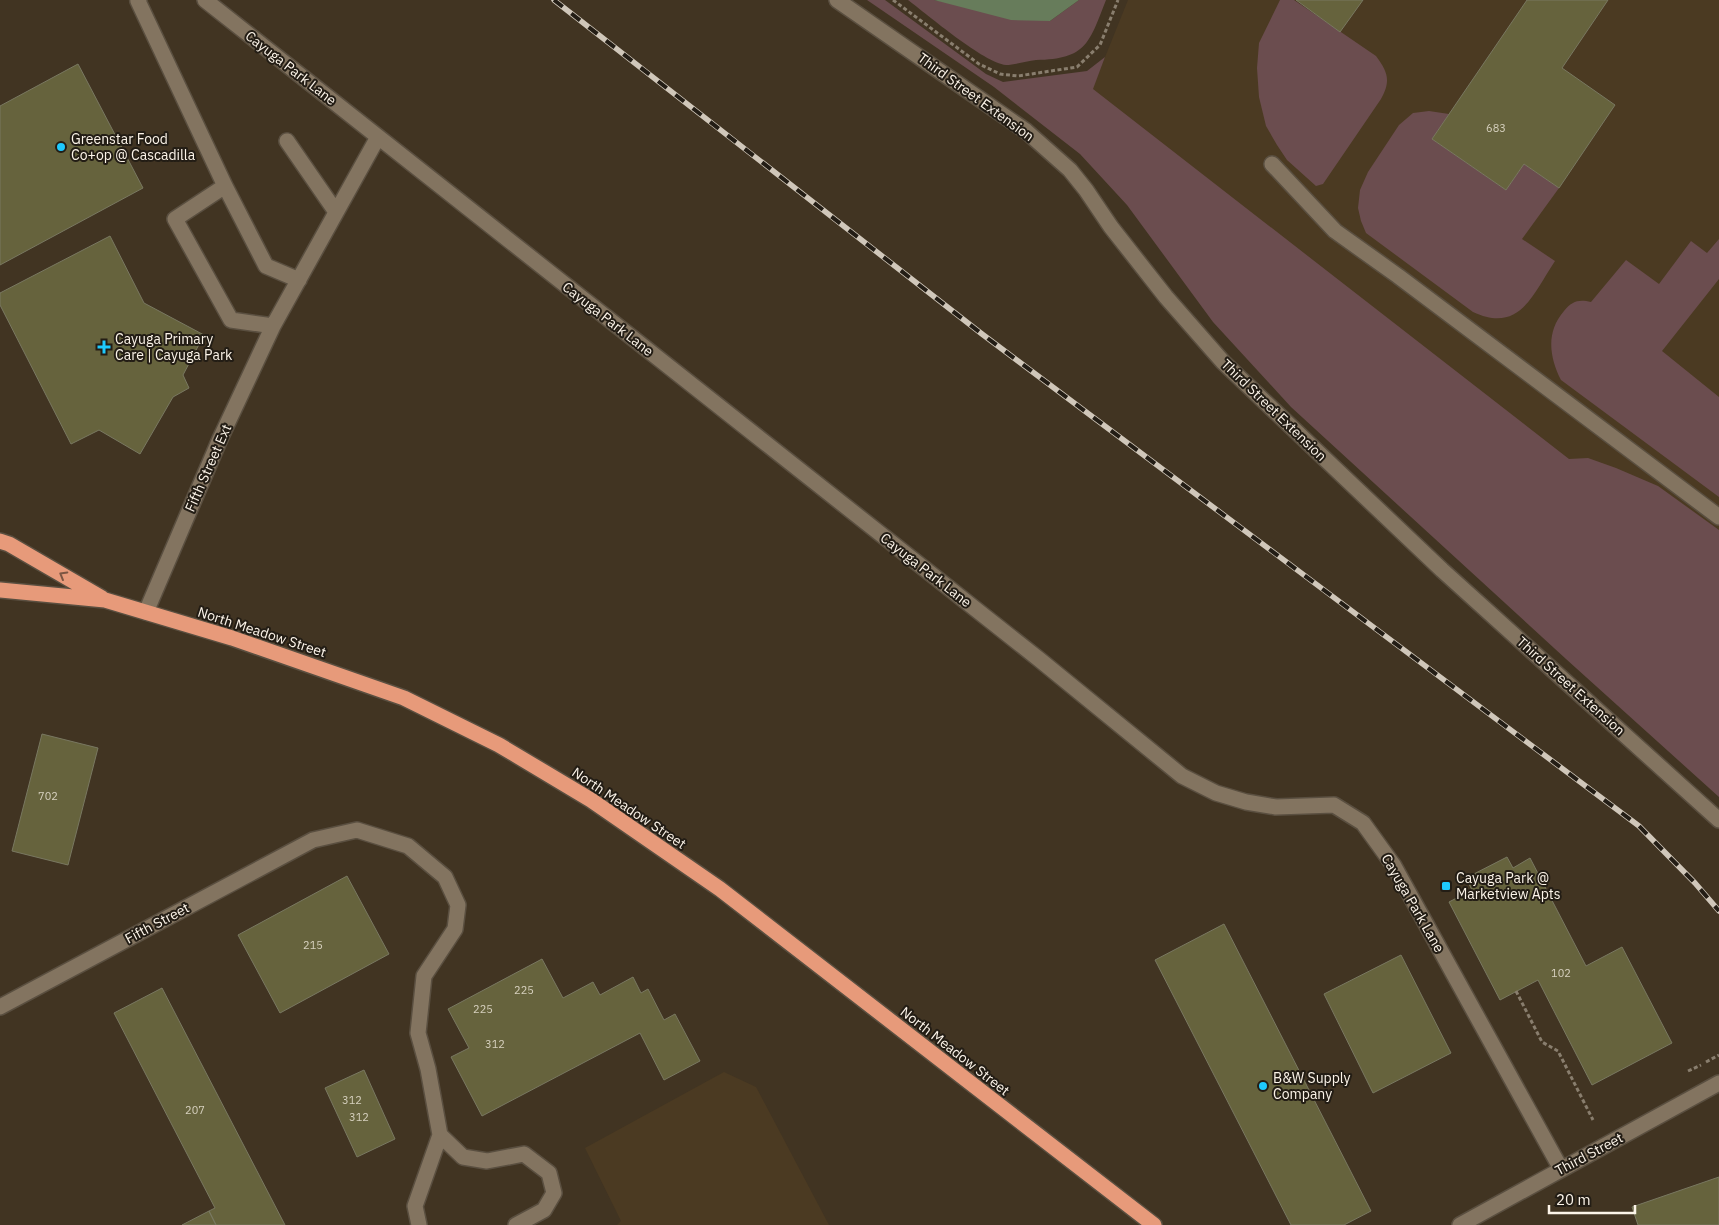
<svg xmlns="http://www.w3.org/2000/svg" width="1719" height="1225" viewBox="0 0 1719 1225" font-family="'IBM Plex Sans',sans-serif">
<rect width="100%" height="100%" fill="#413422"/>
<path fill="#4b3a22" d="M1128,0H1719V585L1087,102Z
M724,1072L756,1087L829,1225H617L621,1221L585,1148Z"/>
<path fill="#6b4d4f" d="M867,0H885L986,74L1003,82L1087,71L1105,57L1093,89L1569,459L1588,458L1616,468L1658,486L1719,530V797L1566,659L1291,407L1213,322L1127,205L1080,154L994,87Z
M908,0H934L1050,21L1079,0H1106C1089,43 1087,59 1036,60C1026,61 1015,65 1006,65C984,63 928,15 908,0Z
M1280,0H1294L1376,56C1388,72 1391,81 1381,99L1323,184L1316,186L1287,160L1277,145L1266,126L1259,97L1257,68L1259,43Z
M1429,111L1449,114L1432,139L1506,190L1524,164L1559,188L1522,239L1555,261C1533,294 1520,334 1473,312L1366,233L1361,221L1358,208L1360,190L1368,172L1399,125L1413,113Z
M1719,239V279L1662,351L1719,397V497L1561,380C1549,356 1546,332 1564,311C1572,301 1579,299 1591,302L1626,260L1659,284L1691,241L1707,253Z"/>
<path fill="#677c5b" d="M934,0H1079L1050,21L1011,20Z"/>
<path fill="#66633d" stroke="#797861" d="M1296,0H1363L1340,32Z
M1527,0H1608L1562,68L1615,105L1559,188L1524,164L1506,190L1432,139Z
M78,64L143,188L0,265V106Z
M110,236L144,303L204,335L183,375L189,388L173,397L140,454L99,430L71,444L0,305V293Z
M42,734L98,748L68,865L12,851Z
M1507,857L1513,868L1530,858L1586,966L1622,947L1672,1043L1592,1085L1538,980L1500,1000L1449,902L1472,890L1466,878Z
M347,876L389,954L280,1013L238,935Z
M1224,924L1371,1211L1344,1225H1291L1155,960Z
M1401,955L1451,1053L1373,1093L1324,994Z
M542,959L563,998L593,982L600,995L633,977L641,993L648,989L664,1020L675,1014L700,1061L664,1080L640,1033L482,1116L451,1057L469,1048L448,1009Z
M162,988L285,1225H216L209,1211L215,1208L114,1013Z
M364,1070L395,1139L357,1157L325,1088Z
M1719,1177V1225H1638L1632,1207Z
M209,1211L216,1225H182Z"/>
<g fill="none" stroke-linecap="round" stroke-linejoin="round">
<defs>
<path id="minor" d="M139,0L138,1L225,186L266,266L299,280
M205,0L1040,660L1182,776L1216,793L1246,802L1276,807L1334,805L1363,823L1394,866L1561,1169
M837,0L1026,131L1070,170L1086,190L1111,227L1166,297L1223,362L1442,570L1719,820
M287,141L336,212
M1272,164L1335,231L1398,276L1719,517
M225,186L175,219L231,320L273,326L378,137
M146,612L220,439L273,326
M0,1007L313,840L357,830L408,846L445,877L458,905L455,929L424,976L418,1033L428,1069L440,1135L415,1206L419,1225
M440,1135L463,1157L487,1161L524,1154L549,1173L554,1193L544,1210L516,1225
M1460,1225L1719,1083"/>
<path id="highway" d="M0,541L9,544L102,598
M0,590L105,600L232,638L404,698L499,745L591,800L720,889L1154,1225"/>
</defs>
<use href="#minor" stroke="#5a4f40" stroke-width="18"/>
<use href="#highway" stroke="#5a4f40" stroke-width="18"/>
<path stroke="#897e6e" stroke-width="3" stroke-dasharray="4 2.5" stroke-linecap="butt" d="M893,0L979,64L1000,74L1018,76L1077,67L1100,45L1118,0
M1516,991L1542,1042L1558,1051L1593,1120
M1706,1062L1719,1055
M1688,1071L1701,1065"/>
<use href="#minor" stroke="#837460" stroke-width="15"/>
<use href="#highway" stroke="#e79a7a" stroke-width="15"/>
<defs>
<path id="rail" d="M554,0L982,334L1639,826L1695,883L1719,911"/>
</defs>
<use href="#rail" stroke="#d0c7ba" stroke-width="5.5"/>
<use href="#rail" stroke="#231d15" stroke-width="4" stroke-dasharray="11" stroke-linecap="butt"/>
</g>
<defs><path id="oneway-chevron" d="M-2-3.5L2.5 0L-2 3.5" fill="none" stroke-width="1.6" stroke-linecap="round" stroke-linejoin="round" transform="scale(1.25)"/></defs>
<use stroke="#7b5542" href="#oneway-chevron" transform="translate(63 575) rotate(-150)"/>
<g fill="#1ec9fd" stroke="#231d15" stroke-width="2">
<circle cx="61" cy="147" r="5"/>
<path d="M101.5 339.5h5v5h5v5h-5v5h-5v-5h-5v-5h5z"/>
<rect x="1441" y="881" width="10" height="10" rx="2.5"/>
<circle cx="1263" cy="1086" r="5"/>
</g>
<g text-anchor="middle" stroke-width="4" stroke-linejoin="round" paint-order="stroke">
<g font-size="11" fill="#d6d0be">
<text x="1496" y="132">683</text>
<text x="48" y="800">702</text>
<text x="313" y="949">215</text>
<text x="1561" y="977">102</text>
<text x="524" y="994">225</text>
<text x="483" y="1013">225</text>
<text x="495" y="1048">312</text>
<text x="352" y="1104">312</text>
<text x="195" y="1114">207</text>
<text x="359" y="1121">312</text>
</g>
<g font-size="14" fill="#fcf4e9" stroke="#231d15">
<text transform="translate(291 68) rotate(38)" y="5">Cayuga Park Lane</text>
<text transform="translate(976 97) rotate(36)" y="5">Third Street Extension</text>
<text transform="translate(608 319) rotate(38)" y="5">Cayuga Park Lane</text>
<text transform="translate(1274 410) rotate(44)" y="5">Third Street Extension</text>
<text transform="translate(208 468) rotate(-66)" y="5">Fifth Street Ext</text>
<text transform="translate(926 570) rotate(38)" y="5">Cayuga Park Lane</text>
<text transform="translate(262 632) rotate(18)" y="5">North Meadow Street</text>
<text transform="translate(1571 686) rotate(42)" y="5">Third Street Extension</text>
<text transform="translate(629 808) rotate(34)" y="5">North Meadow Street</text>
<text transform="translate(1413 903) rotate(60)" y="5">Cayuga Park Lane</text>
<text transform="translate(157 923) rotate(-28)" y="5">Fifth Street</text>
<text transform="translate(955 1051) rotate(38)" y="5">North Meadow Street</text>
<text transform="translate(1589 1154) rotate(-28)" y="5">Third Street</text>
</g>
<g font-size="14" fill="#fcf4e9" stroke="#231d15" text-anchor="start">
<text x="71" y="144">Greenstar Food<tspan x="71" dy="16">Co+op @ Cascadilla</tspan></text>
<text x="115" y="344">Cayuga Primary<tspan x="115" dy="16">Care | Cayuga Park</tspan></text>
<text x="1456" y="883">Cayuga Park @<tspan x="1456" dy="16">Marketview Apts</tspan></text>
<text x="1273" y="1083">B&amp;W Supply<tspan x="1273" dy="16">Company</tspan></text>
</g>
</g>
<path d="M1549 1205v8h86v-8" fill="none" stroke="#fcf4e9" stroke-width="2.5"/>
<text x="1556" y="1205" font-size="15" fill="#fcf4e9" stroke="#231d15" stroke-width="4" paint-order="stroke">20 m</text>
</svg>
